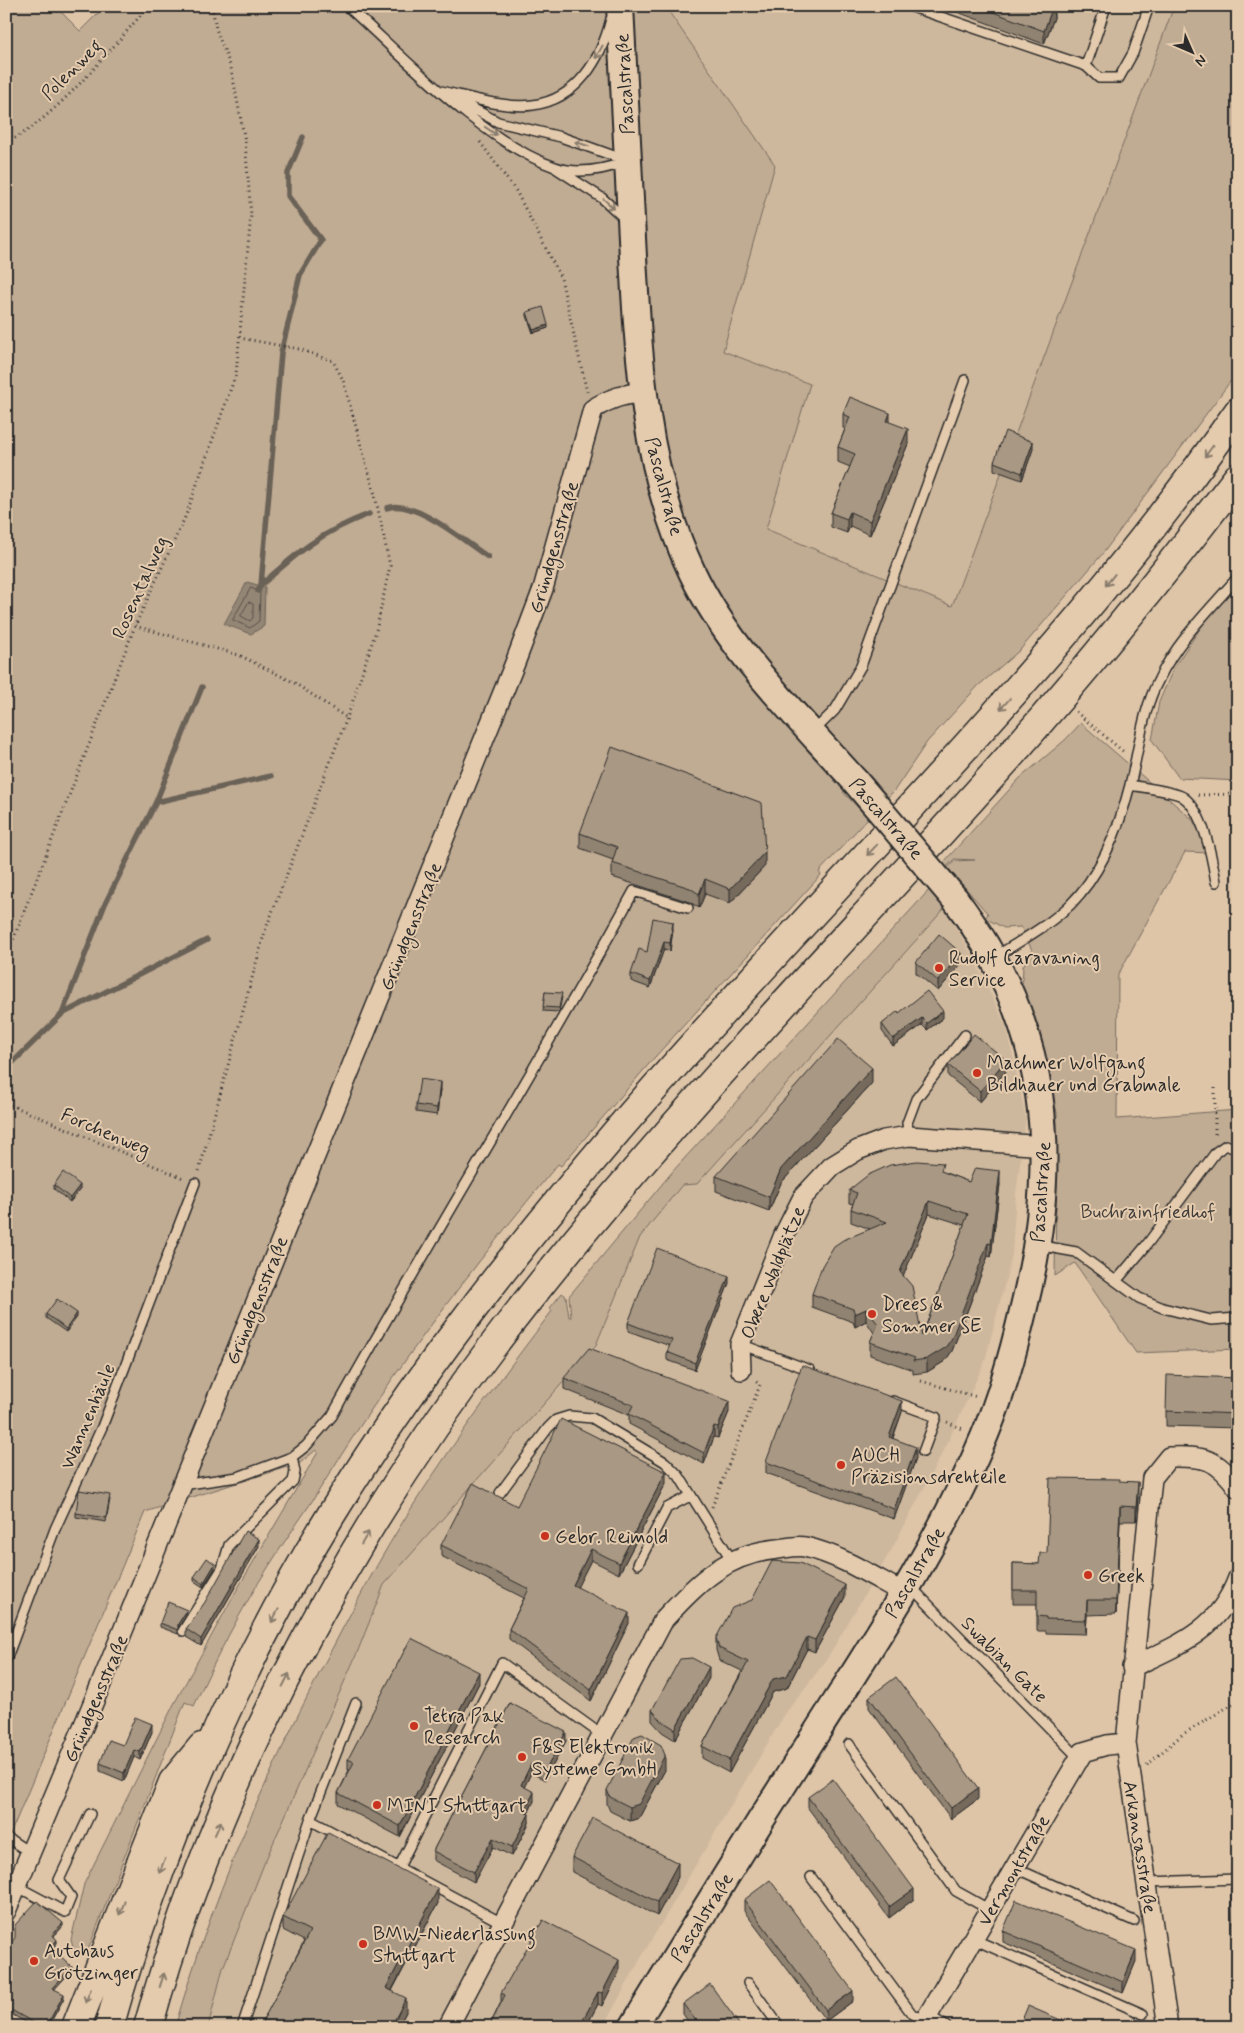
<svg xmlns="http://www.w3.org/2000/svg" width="1244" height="2033" viewBox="0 0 1244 2033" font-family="Mynerve,sans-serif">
<rect width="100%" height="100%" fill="#dec5a8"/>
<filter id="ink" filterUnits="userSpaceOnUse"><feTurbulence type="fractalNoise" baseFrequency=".02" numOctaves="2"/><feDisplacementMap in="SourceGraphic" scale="10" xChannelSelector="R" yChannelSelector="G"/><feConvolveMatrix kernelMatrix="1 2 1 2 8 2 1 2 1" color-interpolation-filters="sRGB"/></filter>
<g filter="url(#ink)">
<path fill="#ceb89d" d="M667,6H1174L952,606L766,529L810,384L723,351L775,165L667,8Z
M945,908L974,959L1007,1028L1026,1118L1016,1194L1012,1255L985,1361L946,1446L893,1547L825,1662L785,1714L645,1951L603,2027H208L223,1968L264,1864L357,1653L384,1585L596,1345L640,1237L682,1185L697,1184Z"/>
<path fill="#c0ab93" stroke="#766b5f" d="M6,6H55L80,31L105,6H667V9L775,165L723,351L810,384L766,529L952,606L1174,6H1238V371L1104,552L1020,650L978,686L927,742L894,791L888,797L866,771L843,792L868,818L819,872L821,875L655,1057L561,1166L558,1164C473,1266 393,1371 323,1484C306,1512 286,1538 269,1566C240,1611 216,1658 194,1706L185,1702L86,1955L74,1951L71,1940L84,1884L174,1704L235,1593L318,1452L316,1450L300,1463L145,1512L10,1835L6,1833Z
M1238,573V781L1179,778L1152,740L1159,702L1174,667Z
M1081,723L1192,819L1211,853L1185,852L1118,975L1117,1119L1238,1110V1349L1136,1353L1075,1263L1055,1276L1057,1113L1040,1035L1022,987L1023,966L1032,950L1021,927L1004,928L985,918L988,914L948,868L954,861L975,860L954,859L947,867L943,863L1019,779L1065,740Z
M930,889L945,908L697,1184L682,1185L640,1237L596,1345L384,1585L357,1653L264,1864L223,1968L208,2027H175C211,1902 262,1783 322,1668C351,1612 380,1557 414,1504C457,1437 504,1374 552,1311L550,1308L562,1293L566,1296L569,1317H571L569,1296L673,1171Z"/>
<path fill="#948675" stroke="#6a6257" d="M247,582L265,587L264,626L251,634L224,624Z"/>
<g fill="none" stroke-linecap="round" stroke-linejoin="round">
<path stroke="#554f49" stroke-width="1" d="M251,588L260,592L259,621L250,628L233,620Z
M249,602L253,604V618L250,621L241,616Z"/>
<path stroke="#6a6257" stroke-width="5.5" d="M387,508C414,498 465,542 488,557
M261,585C298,552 321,532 369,514
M258,591L261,585L281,353L300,275L321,240L288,196V173L303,137
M156,802L271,776
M62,1014L207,940
M6,1069L62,1014L105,904L156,802L202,687"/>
<defs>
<path id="lane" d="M347,6C404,57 483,142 555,167C578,175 603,170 625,162
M909,6L1086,66L1106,6
M1086,66L1099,78H1119L1133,53L1149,6
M441,91C468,97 506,109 533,105C578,99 601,59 611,19
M459,101L498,122L561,137L625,160
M557,169L602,198L625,219
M814,731L835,710L861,666L965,380
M1130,785C1141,787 1177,792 1183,797C1204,811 1212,859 1216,882
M995,957C1020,941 1048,926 1070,905C1102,873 1119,829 1130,785C1139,750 1142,711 1159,679C1177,641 1210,609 1238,577
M909,1136L907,1123L916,1099L965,1035
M1037,1245L1076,1252L1139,1298L1163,1308L1211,1320L1238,1318
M1117,1280L1145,1247L1216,1152L1226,1145L1238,1150
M740,1344L810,1370
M893,1401L936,1417L923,1452
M181,1485L238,1477L292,1457L306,1446L332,1416C430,1240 537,1068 634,891L688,908
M500,1493L548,1428L556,1420L569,1416L592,1418L665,1462L679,1476L731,1559
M638,1564L667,1508L690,1496
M911,1587L1079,1758
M183,1631L222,1569L229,1545L293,1481L295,1472L292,1457
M6,1660L55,1529L102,1427L195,1183
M849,1744L956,1891L990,1910
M310,1820L502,1923
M6,1837L29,1852
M399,1867L502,1663L602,1735
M1015,1868L1134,1921
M811,1877L912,2014L924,2021
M1147,1882L1238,1879
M16,1886L65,1912L71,1897L59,1880L90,1814
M973,1939L1143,2014
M748,1983L780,2027
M928,2015L947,2027
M242,2027L310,1820L356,1703"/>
<path id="street" d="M741,1370L740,1344L783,1237L803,1197L832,1166L858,1150L884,1140L909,1136L1045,1146
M1132,1667C1179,1645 1219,1630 1238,1578
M6,1911L109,1665L515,663L543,589L593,409C610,398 625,394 645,392
M448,2027L664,1619C699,1582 725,1554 778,1549C786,1548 797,1545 805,1547C840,1555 870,1575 902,1592
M921,2027L1083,1752L1107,1745L1126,1743
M1168,2027L1126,1743L1152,1478L1169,1457C1204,1456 1217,1458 1238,1488"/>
<path id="secondary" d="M620,6C624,83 628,161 632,238C638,350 643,469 692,572C729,650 798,717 855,781
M633,2027C690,1934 747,1841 806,1749C870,1648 938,1547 984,1437C1001,1397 1013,1354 1023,1311C1061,1159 1051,1027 955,899"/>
<path id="highway" d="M76,2027L173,1782L202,1747
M109,2027C158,1853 236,1669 331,1515C415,1378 514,1252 618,1130C824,890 1056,672 1238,412
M148,2027C220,1768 362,1509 529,1299C674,1115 838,948 994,774C1080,678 1160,579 1238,477"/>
</defs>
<use href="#lane" stroke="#2b2b2b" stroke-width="12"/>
<use href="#street" stroke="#2b2b2b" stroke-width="22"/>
<use href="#secondary" stroke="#2b2b2b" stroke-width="30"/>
<use href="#highway" stroke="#2b2b2b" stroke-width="31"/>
<path stroke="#2b2b2b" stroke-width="3" stroke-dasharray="1 4" stroke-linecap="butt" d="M480,142L516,191L561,278L587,392
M6,143C58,117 110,49 149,6
M135,626L239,655L293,682L347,718
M1076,712L1125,753
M1198,795L1238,794
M6,958L135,626L186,515L236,374L251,215L245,141L231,68L216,29L212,6
M1215,1088V1137
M6,1103L183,1178
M199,1171L265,931L347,718L376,631L390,566L375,495L343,380L333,361L299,349L240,338
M921,1381L977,1397
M947,1422L963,1429
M712,1507L760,1385L754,1380
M1147,1765L1183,1734L1238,1701"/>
<use href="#lane" stroke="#e5cbad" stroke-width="9"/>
<use href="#street" stroke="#e5cbad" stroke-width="19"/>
<use href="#secondary" stroke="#e5cbad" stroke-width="26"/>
<use href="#highway" stroke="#e5cbad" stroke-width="28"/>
<defs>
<path id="secondary-bridge" d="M855,781L955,899"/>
</defs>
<use href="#secondary-bridge" stroke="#2b2b2b" stroke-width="30" stroke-linecap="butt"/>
<use href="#secondary-bridge" stroke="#e5cbad" stroke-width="26"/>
</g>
<path fill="#918371" stroke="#2b2b2b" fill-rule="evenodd" d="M941,6H1054V18L1044,44Z
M527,312L548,328L533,333L527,316Z
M843,414L890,422L908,444L870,535L850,526L847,533L831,527V513L850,467L838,462V447L845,429L843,428Z
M1033,449L1022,480L994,470V462Z
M580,833L765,866L730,903L705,894L699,908L690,902L612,877V863L613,860L580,848Z
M673,929L670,951L664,949L650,988L631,981V974L647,952Z
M916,962L961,964L938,991L916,973Z
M545,992L562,997L559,1012L543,1011Z
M899,1013L943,1018L927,1030L922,1025L893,1046L882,1031V1024Z
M948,1065L1006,1071L980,1102L948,1076Z
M872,1083L781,1183L769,1211L716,1191V1176Z
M440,1089L437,1115L416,1112V1105Z
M943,1172L969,1182L1000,1184L991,1257L988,1256L952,1351L945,1361L927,1372L913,1374V1370L870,1355V1342L874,1333L866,1321L855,1327L853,1322L812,1307V1294L870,1229L851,1222V1209L853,1204L849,1203V1190ZM929,1214L964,1225L922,1336L903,1276Z
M54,1185L80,1189L70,1202L54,1189Z
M729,1283L695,1370L667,1360V1352L670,1346L628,1331V1323Z
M46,1314L77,1317L66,1332L46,1318Z
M564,1378L729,1412L718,1438L714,1437L704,1464L629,1424V1415L564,1389Z
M1238,1378V1428L1166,1426V1411Z
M902,1412L893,1438L916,1458L894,1519L766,1473V1462Z
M1119,1481L1138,1497L1136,1521H1120L1116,1614L1087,1615L1086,1634L1046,1633V1631H1037V1604H1013V1563L1039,1564L1047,1553Z
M666,1483L619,1574L591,1560L577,1587L629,1623L591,1701L509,1639V1629L524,1598L441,1556V1545L517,1506Z
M110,1499L106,1522L76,1517V1513Z
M259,1546L201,1646L186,1637V1629Z
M215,1568L203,1587L194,1581V1577Z
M845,1597L815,1652L807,1649L787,1688L773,1692L729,1773L702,1758V1746L742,1671L719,1660L716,1650V1638Z
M187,1614L178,1628V1634L160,1627V1623Z
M709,1678L675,1740L662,1732L652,1721V1710Z
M479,1683L400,1837L338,1804V1793L349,1770H348V1759Z
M869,1697L978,1799L951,1819L869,1708Z
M510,1703L566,1741L545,1780L531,1773L524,1787L534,1801L528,1814L529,1823L512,1856L493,1847L474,1882L433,1860V1851Z
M152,1732L140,1760L134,1757L124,1781L100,1771V1763L123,1745Z
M665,1770L639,1818L630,1821L610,1811L607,1804V1790Z
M808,1797L914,1899L889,1918L808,1808Z
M572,1857L678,1877L657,1916L572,1872Z
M1238,1887V1932L1232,1933L1231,1888Z
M744,1900L853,2001L826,2021L744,1911Z
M438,1903L392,1991L406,2012L398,2027H260L304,1941L283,1930V1917Z
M63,1926L54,1936L57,1943L53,1948L72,1970L54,1989L64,1998L48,2027H34L6,2011V1948Z
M1003,1931L1136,1961L1123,1993L1003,1942Z
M619,1972L602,2006L598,2004L586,2027H489L501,2002V1993Z
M683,2004L741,2027H692L683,2014Z"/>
<path fill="#766a5c" stroke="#2b2b2b" d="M1053,6L1054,18L1044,44V31Z
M548,325V328L533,333V330Z
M890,413V428L887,421Z
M908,429V444L870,535V521Z
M1033,442V449L1022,480V473Z
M850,512V526L847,533V519Z
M765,852V866L730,903V889Z
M705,879V894L699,908V894Z
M673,922V929L670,951V943Z
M664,942V949L650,988V981Z
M961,953V964L938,991V981Z
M943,1011V1018L927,1030V1023Z
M922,1018V1025L893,1046V1039Z
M1006,1060V1071L980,1102V1091Z
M872,1068V1083L781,1183L769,1211V1197L781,1169Z
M440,1082V1089L437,1115V1108Z
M1000,1171V1184L991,1257V1244Z
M80,1185V1189L70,1202V1198Z
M929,1201V1214L900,1284V1272Z
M988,1243V1256L952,1351L945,1361L927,1372V1359Z
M729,1276V1283L695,1370V1363Z
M866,1309V1321L855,1327V1314Z
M77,1313V1317L66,1332V1329Z
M729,1401V1412L718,1438V1427Z
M902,1401V1412L889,1448V1437Z
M714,1426V1437L704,1464V1453Z
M916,1447V1458L894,1519V1509Z
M666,1472V1483L619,1574V1563Z
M1138,1482V1497L1136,1521V1507Z
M1120,1506V1521L1116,1614V1600Z
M259,1539V1546L201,1646V1639Z
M591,1549V1560L573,1596V1585Z
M215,1564V1568L203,1587V1584Z
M845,1585V1597L815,1652V1640Z
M1087,1600V1615L1086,1634V1620Z
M187,1610V1614L178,1628V1624Z
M629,1613V1623L591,1701V1690Z
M807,1637V1649L787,1688L773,1692L729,1773V1760L773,1679Z
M709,1667V1678L675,1740V1729Z
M479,1672V1683L400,1837V1826Z
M152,1724V1732L140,1760V1752Z
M566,1732V1741L545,1780V1771Z
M134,1750V1757L124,1781V1773Z
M665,1755V1770L639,1818L630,1821V1807Z
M531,1764V1773L521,1794V1785Z
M978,1788V1799L951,1819V1808Z
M534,1792V1801L524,1821V1812Z
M529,1814V1823L512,1856V1847Z
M493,1838V1847L474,1882V1872Z
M678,1863V1877L657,1916V1902Z
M438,1889V1903L386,2001V1988Z
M914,1889V1899L889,1918V1907Z
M63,1923V1926L52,1938V1934Z
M57,1940V1943L51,1950V1947Z
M1136,1950V1961L1123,1993V1982Z
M619,1960V1972L602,2006V1993Z
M72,1967V1970L52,1992V1988Z
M853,1991V2001L826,2021V2010Z
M598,1992V2004L586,2027H579Z
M64,1994V1998L48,2027H46Z
M406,1998V2012L398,2027H391Z"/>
<path fill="#a99883" stroke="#2b2b2b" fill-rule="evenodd" d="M977,6H1053L1044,31Z
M543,307L548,325L533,330L527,312Z
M850,397L890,413L887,421L908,429L870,521L850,512L847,519L831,513L855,454L838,447L850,417L843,414Z
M1005,431L1033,442L1022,473L994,462Z
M612,747L762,803L765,852L730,889L705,879L699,894L690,888L612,863L617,847L580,833Z
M653,918L673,922L670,943L664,942L650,981L631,974L639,949L647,952Z
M939,934L961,953L938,981L916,962Z
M927,991L943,1011L927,1023L922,1018L893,1039L882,1024L898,1011L899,1013Z
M545,992L562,993L559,1008L543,1007Z
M974,1034L1006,1060L980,1091L948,1065Z
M838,1039L872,1068L781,1169L769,1197L716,1176Z
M420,1079L440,1082L437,1108L416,1105Z
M917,1161L943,1163L941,1171L969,1182L975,1168L1000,1171L991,1244L988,1243L952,1338L945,1348L927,1359L913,1361L915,1358L870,1342L878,1324L866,1309L855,1314L853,1309L812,1294L822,1266L834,1246L843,1240L887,1222L851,1209L857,1193L849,1190L868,1175L890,1165ZM929,1201L968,1214L922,1336L912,1286L900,1272Z
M63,1172L80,1185L70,1198L54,1185Z
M657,1248L729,1276L695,1363L667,1352L672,1340L628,1323Z
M57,1299L77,1313L66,1329L46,1314Z
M589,1348L729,1401L718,1427L714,1426L704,1453L629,1414L633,1405L564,1378Z
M802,1365L902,1401L889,1437L916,1447L894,1509L766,1462Z
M1167,1375L1238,1378V1414L1166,1411Z
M561,1419L666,1472L619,1563L591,1549L573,1585L629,1613L591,1690L509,1629L529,1589L441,1545L473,1483L517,1506Z
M1050,1478L1119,1479V1481L1138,1482L1136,1507L1120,1506L1116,1600H1087L1086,1620L1046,1619V1617L1037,1616V1590H1013V1563L1039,1564L1040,1553H1047Z
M79,1490L110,1495L106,1518L76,1513Z
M245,1531L259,1539L201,1639L186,1629L205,1602Z
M207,1558L215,1564L203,1584L194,1577Z
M772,1561L800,1563L845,1585L815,1640L807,1637L787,1676L773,1679L729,1760L702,1746L748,1662L719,1648L716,1638L732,1608L752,1600Z
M168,1602L187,1610L178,1624V1630L160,1623Z
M411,1638L479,1672L400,1826L338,1793L354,1762L348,1759Z
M692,1658L709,1667L675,1729L662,1721L652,1710L680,1659Z
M896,1677L978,1788L951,1808L869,1697Z
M510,1703L566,1732L545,1771L531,1764L521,1785L534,1792L524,1812L529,1814L512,1847L493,1838L474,1872L433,1851Z
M135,1717L152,1724L140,1752L134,1750L124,1773L100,1763L109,1740L123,1745Z
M642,1734L661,1745L665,1755L639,1804L630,1807L610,1797L607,1790L634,1737Z
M833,1779L914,1889L889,1907L808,1797Z
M593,1818L678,1863L657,1902L572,1857Z
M328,1832L438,1889L386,1988L406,1998L391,2027H261L260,2026L310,1931L283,1917Z
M770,1880L853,1991L826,2010L744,1900Z
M1238,1887V1922H1232L1231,1888Z
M1016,1900L1136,1950L1123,1982L1003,1931Z
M37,1901L63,1923L52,1934L57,1940L51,1947L72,1967L52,1988L64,1994L46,2027H41L6,2007V1948L15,1938V1925Z
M543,1920L619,1960L602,1993L598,1992L579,2027H489L505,1995L501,1993Z
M710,1984L741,2027H701L683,2004Z
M1028,2006L1077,2027H1019Z"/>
<defs><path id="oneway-shaft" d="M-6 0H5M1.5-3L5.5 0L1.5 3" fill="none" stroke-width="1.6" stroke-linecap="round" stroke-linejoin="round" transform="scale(1.25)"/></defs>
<g stroke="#887b6c">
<use href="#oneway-shaft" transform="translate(599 52) rotate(119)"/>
<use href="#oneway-shaft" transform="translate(491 131) rotate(34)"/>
<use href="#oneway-shaft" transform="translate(582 144) rotate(-162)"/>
<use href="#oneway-shaft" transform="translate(609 204) rotate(43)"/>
<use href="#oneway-shaft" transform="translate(1209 451) rotate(127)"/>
<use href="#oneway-shaft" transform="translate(1110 580) rotate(128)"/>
<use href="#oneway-shaft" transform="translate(1005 704) rotate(132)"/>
<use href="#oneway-shaft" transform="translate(872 850) rotate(133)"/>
<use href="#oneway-shaft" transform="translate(365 1538) rotate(-59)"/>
<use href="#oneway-shaft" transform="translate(275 1616) rotate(118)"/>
<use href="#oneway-shaft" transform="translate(286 1680) rotate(-63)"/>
<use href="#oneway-shaft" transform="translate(218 1828) rotate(-66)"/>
<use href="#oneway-shaft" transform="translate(162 1866) rotate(111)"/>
<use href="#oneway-shaft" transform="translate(122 1908) rotate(112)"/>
<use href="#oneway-shaft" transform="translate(162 1980) rotate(-72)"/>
<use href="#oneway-shaft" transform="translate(88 1996) rotate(112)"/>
</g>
</g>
<g fill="#c8321e" stroke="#e5cbad" stroke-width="2">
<circle cx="939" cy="968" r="5"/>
<circle cx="977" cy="1073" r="5"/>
<circle cx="872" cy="1314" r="5"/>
<circle cx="841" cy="1465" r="5"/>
<circle cx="545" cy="1536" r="5"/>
<circle cx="1088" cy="1575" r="5"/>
<circle cx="414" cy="1726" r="5"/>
<circle cx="522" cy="1757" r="5"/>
<circle cx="377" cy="1805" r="5"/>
<circle cx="363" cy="1944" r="5"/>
<circle cx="34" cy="1961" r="5"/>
</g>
<g text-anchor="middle" stroke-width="4" stroke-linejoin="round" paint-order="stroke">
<g font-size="19" fill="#2b2b2b" stroke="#e5cbad">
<text transform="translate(71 69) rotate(-45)" y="7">Polenweg</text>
<text transform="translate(624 84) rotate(-93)" y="7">Pascalstraße</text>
<text transform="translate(665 486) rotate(75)" y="7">Pascalstraße</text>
<text transform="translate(553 547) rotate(-74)" y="7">Gründgensstraße</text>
<text transform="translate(139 587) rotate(-66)" y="7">Rosentalweg</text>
<text transform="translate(887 818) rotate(49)" y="7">Pascalstraße</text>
<text transform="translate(410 926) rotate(-68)" y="7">Gründgensstraße</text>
<text transform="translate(106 1131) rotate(23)" y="7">Forchenweg</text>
<text transform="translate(1040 1192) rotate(-86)" y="7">Pascalstraße</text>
<text transform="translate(772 1272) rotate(-68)" y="7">Obere Waldplätze</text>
<text transform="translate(256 1300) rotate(-68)" y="7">Gründgensstraße</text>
<text transform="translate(87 1416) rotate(-67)" y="7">Wannenhäule</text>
<text transform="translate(914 1572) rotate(-60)" y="7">Pascalstraße</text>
<text transform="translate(1005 1659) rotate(45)" y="7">Swabian Gate</text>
<text transform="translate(95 1698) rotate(-67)" y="7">Gründgensstraße</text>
<text transform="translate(1141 1847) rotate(81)" y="7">Arkansasstraße</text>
<text transform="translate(1013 1870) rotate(-60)" y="7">Vermontstraße</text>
<text transform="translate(701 1917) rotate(-58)" y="7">Pascalstraße</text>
</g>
<g font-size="19" fill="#2b2b2b" stroke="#e5cbad" text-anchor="start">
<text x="949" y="964">Rudolf Caravaning<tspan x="949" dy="22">Service</tspan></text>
<text x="987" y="1069">Machmer Wolfgang<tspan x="987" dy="22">Bildhauer und Grabmale</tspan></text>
<text x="882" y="1310">Drees &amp;<tspan x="882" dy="22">Sommer SE</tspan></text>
<text x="851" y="1461">AUCH<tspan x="851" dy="22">Präzisionsdrehteile</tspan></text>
<text x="555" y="1543">Gebr. Reimold</text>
<text x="1098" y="1582">Greek</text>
<text x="424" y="1722">Tetra Pak<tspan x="424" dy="22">Research</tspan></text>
<text x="532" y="1753">F&amp;S Elektronik<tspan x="532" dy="22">Systeme GmbH</tspan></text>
<text x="387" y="1812">MINI Stuttgart</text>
<text x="373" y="1940">BMW-Niederlassung<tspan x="373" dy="22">Stuttgart</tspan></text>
<text x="44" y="1957">Autohaus<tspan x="44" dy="22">Grötzinger</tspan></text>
</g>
<g font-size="19" fill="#413e3b" stroke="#e5cbad">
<text x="1148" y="1218">Buchrainfriedhof</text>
</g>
</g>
<rect width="1244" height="2033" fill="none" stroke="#e5cbad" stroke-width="25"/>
<rect x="12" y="12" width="1219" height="2008" fill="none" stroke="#2b2b2b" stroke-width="2" filter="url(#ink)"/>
<g transform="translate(1192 52) rotate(135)" stroke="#e5cbad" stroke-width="4" paint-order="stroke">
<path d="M0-4L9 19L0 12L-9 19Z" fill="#2b2b2b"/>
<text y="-8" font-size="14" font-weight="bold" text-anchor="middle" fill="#2b2b2b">N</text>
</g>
</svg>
